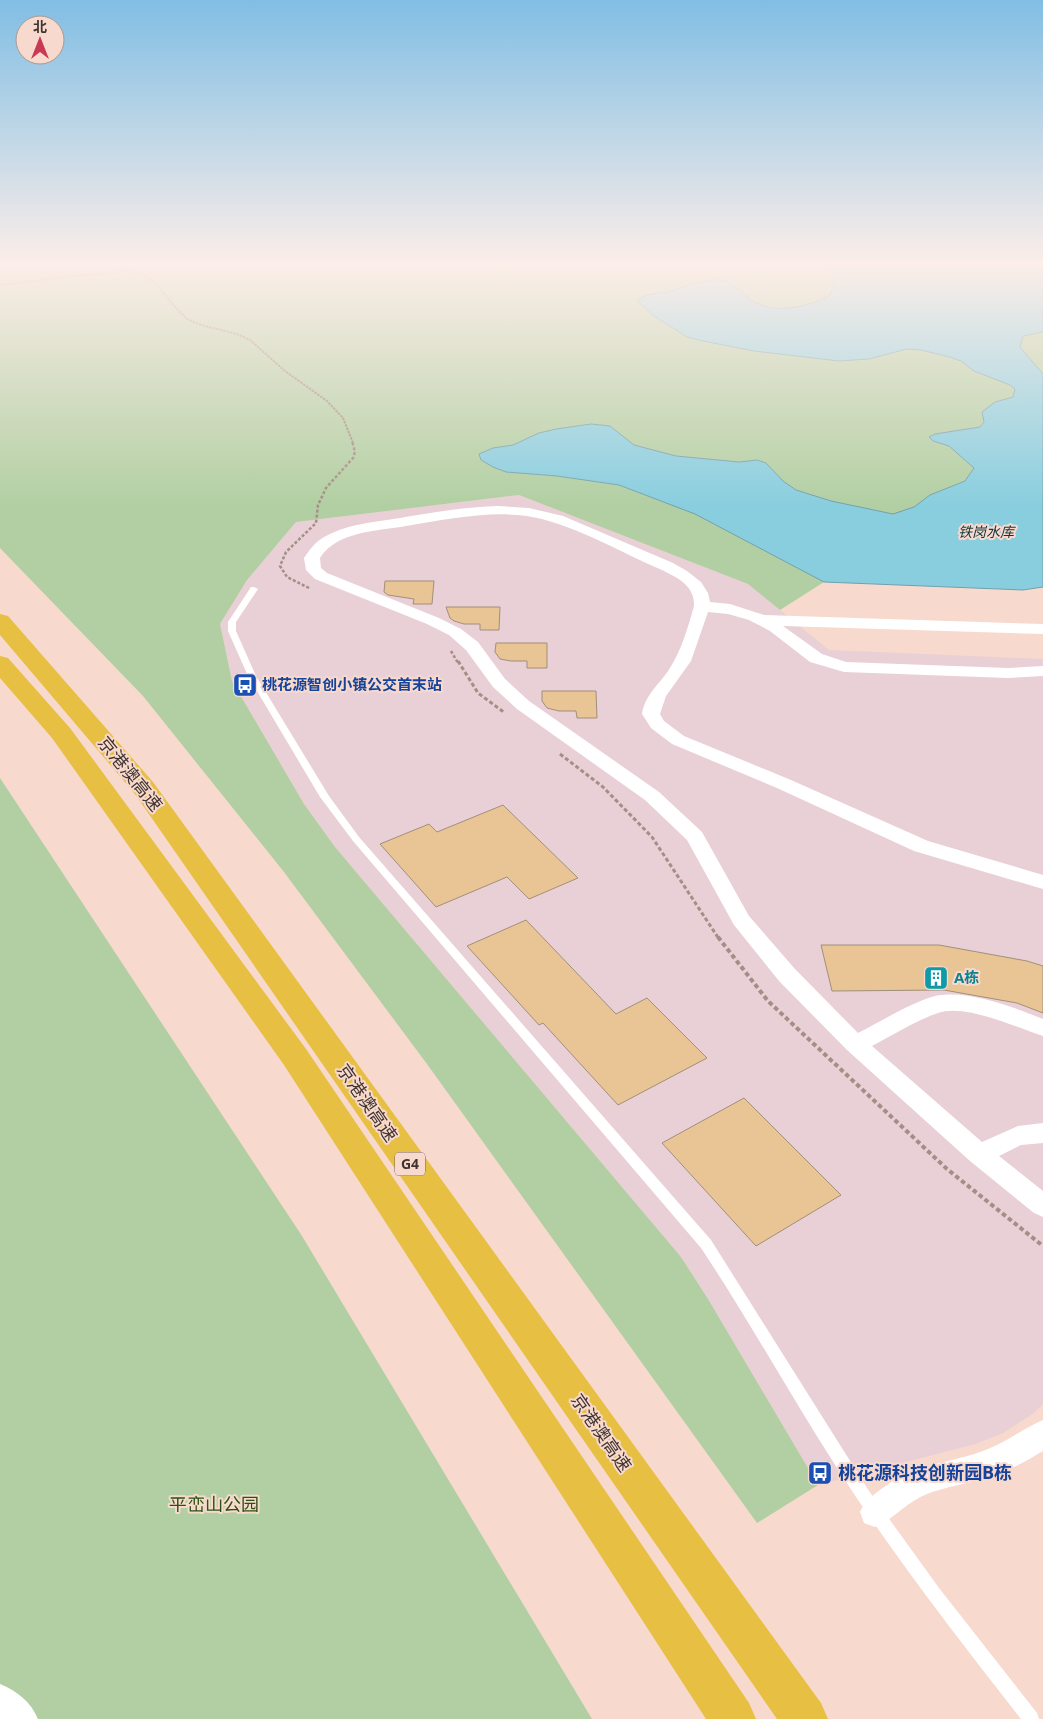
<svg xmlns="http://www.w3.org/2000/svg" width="1043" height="1719" viewBox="0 0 1043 1719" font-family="'Open Sans','Noto Sans SC',sans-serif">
<rect width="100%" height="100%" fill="#f8d9ce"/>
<path fill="#e9cfd6" d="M519,495L748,584L829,650L1043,659V1404L1034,1413L1003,1433L975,1444L818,1485L708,1299L681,1257L335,847L304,804L232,681L220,624L247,580L296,522Z"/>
<path fill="#b1cfa2" d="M0,266H829L832,269L834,286L829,297L809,306L786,308L761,305L744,295L687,286L669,292L654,316L687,337L703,341L839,361L869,359L907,349L921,350L950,357L961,361L974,371L1010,385L1015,389L1013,397L995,402L980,427L935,434L933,441L949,446L974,468L965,481L930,495L914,507L893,514L831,501L796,490L783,481L766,463L757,460L739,462L676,456L634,445L610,426L539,433L513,445L493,448L479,454L482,460L493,467L506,472L557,476L619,485L695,514L824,582L780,610L748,584L519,495L296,522L247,580L220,624L232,681L304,804L335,847L681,1257L708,1299L818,1485L757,1523L427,1064L284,872L143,696L0,548Z
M1043,332V374L1020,347L1023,336Z
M0,778L302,1236L592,1719H0Z"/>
<path fill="#88cedf" stroke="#72a0aa" d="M829,266H1043V332L1023,336L1020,347L1043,374V587L1023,590L824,582L695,514L619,485L557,476L506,472L493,467L481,460L479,454L493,448L513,445L539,433L556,429L591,424L610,426L634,445L676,456L739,462L757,460L766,463L783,481L796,490L831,501L893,514L914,507L930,495L965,481L974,468L949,446L933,441L929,437L935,434L980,427L984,422L982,412L995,402L1013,397L1015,389L1010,385L974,371L961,361L950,357L921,350L907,349L869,359L839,361L754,351L703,341L687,337L654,316L637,301C645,293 659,294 670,291C686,287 702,279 719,280C732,281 741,293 751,300C775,315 807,307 829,296L834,286L832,269Z"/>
<path fill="#e9c495" stroke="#a1907a" d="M385,581H434L432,604H413L414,599L388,595L384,592Z
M446,607H500L499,630H480V624H464L454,621L450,618Z
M496,643H547V668H527V661H511L500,659L495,652Z
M542,691H596L597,718H577L576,711H559L547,708L542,701Z
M503,805L578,878L529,899L507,877L436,907L380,844L429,824L437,832Z
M526,920L616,1014L647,998L707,1058L618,1105L543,1023L539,1025L467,946Z
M821,945H939L1027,961L1043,966V1013L1017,1003L944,990L832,991Z
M744,1098L841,1195L756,1246L662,1143Z"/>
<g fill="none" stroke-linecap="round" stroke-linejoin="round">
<path stroke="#a48e85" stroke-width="2" stroke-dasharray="2.5 1" stroke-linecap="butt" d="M0,285L72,276L126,272L143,274L154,281L176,308L187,319L201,325L237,334L250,340L285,371L327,401L343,418L353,443"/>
<path stroke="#a48e85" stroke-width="2.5" stroke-dasharray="3 2" stroke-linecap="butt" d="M309,588L287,577L280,566L286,552L316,523L318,505L326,488L353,458L355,452L352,441
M451,651L458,663"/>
<path stroke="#a48e85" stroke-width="3" stroke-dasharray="4 2.5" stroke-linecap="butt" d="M458,661L478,693L505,713
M560,754L603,787L652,837L719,939"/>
<path stroke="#a48e85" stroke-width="4" stroke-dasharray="4.5 3" stroke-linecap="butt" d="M718,937L768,1001L947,1169L1043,1246"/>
<path fill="#fff" fill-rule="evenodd" d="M251,587H254L258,589L236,622V631L256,676L329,796L359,837L711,1240L869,1491L939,1588L1037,1713L1039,1719H1021C957,1637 893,1555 837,1468C790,1395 749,1320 701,1248L353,841L320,797L248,676L228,631V622Z"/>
<path fill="#fff" fill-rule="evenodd" d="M498,506L529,508L563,516L673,563L687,571L701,582L708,593L710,602L730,604L764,615L1043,624V634L783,626L822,654L846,662L1008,668L1043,666V676L1008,678L844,672L810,662L770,631L749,620L728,614L708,612L691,661L666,696L660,714L664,721L684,736L791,780L928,841L1043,875V889L914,851L777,788L672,744L651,728L642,714C645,694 660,684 670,668C682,649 688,627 694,606C695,586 678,578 662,570C622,553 584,530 542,519C498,508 451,519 406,526C378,531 337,531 320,558L321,568L327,573L439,618L461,629L478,642L505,679L529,701L659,792L702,832L749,916L795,969L858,1033C878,1023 914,1001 935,996C967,989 1013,1007 1043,1019V1036C1017,1028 965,1003 938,1013C915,1021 893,1035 872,1046L982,1142L1018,1126L1043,1123V1143L1021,1145L999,1156L1043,1191V1217L1034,1213L970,1161L847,1050L779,981L734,925L687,840L645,800L517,709L493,687L466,650L449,635L427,624L315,579L306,570L304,558C310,549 316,541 326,536C350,523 379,522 405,517C436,512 466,507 498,506Z
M1043,1420V1451C1025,1462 1004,1473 984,1479C965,1484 945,1487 927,1494C908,1501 894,1519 875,1527L864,1523L860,1512C865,1501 871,1497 880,1490C918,1461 948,1465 988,1449C1008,1441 1024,1428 1043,1420Z
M0,1684C17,1691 31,1702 38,1719H0Z"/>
<path fill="#e7bf42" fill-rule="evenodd" d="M0,614L8,616L153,782L821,1703L828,1719H777L135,794L0,635Z
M0,656L8,658L70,728L306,1049L749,1703L756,1719H706L284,1065L52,738L0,678Z"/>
</g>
<linearGradient id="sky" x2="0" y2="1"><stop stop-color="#81bee4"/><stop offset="0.52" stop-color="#fceee9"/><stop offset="1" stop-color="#fceee9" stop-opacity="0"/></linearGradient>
<rect width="1043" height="507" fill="url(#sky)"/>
<defs>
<symbol id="bus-square" viewBox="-11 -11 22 22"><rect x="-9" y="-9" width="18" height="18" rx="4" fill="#1a4fb4" stroke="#f8d9ce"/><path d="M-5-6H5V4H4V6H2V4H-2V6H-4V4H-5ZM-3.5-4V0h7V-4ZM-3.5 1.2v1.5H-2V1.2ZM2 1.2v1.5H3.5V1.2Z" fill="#fff"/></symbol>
<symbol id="building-square" viewBox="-11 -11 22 22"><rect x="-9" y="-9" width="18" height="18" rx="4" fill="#0f9aa8" stroke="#f8d9ce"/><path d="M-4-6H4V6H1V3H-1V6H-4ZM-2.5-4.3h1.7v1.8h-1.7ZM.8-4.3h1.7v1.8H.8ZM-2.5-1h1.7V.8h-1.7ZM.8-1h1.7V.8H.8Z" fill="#fff"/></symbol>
</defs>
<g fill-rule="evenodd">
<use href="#bus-square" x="231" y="671" width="28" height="28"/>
<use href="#building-square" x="922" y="964" width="28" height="28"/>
<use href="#bus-square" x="806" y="1459" width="28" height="28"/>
</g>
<g text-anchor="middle" stroke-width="4" stroke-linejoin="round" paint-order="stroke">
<g font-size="14" font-style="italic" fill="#12343c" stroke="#f8d9ce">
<text x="986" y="537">铁岗水库</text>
</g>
<rect fill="#f8d9ce" stroke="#77665f" stroke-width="1" x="395" y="1152.5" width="30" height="23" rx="4"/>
<g font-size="14" font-weight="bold" fill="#40342f">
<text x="410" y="1169">G4</text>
</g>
<g font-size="15" font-weight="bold" fill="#164399" stroke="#f8d9ce" text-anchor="start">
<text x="262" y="690">桃花源智创小镇公交首末站</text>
</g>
<g font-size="15" font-weight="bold" fill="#0d838f" stroke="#f8d9ce" text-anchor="start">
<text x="954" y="983">A栋</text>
</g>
<g font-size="18" fill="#40342f" stroke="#f8d9ce">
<text transform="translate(130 774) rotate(51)" y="6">京港澳高速</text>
<text transform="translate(367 1103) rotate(55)" y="6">京港澳高速</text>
<text transform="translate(601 1433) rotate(55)" y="6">京港澳高速</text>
</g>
<g font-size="18" font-weight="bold" fill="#164399" stroke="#f8d9ce" text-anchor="start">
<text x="838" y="1479">桃花源科技创新园B栋</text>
</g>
<g font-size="18" fill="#2a510d" stroke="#f8d9ce">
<text x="214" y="1511">平峦山公园</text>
</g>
</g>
<g transform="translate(40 40)"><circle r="24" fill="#f8d9ce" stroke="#ae978e"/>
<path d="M0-4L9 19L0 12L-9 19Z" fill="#c93954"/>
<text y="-8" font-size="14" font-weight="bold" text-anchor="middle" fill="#40342f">北</text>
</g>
</svg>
